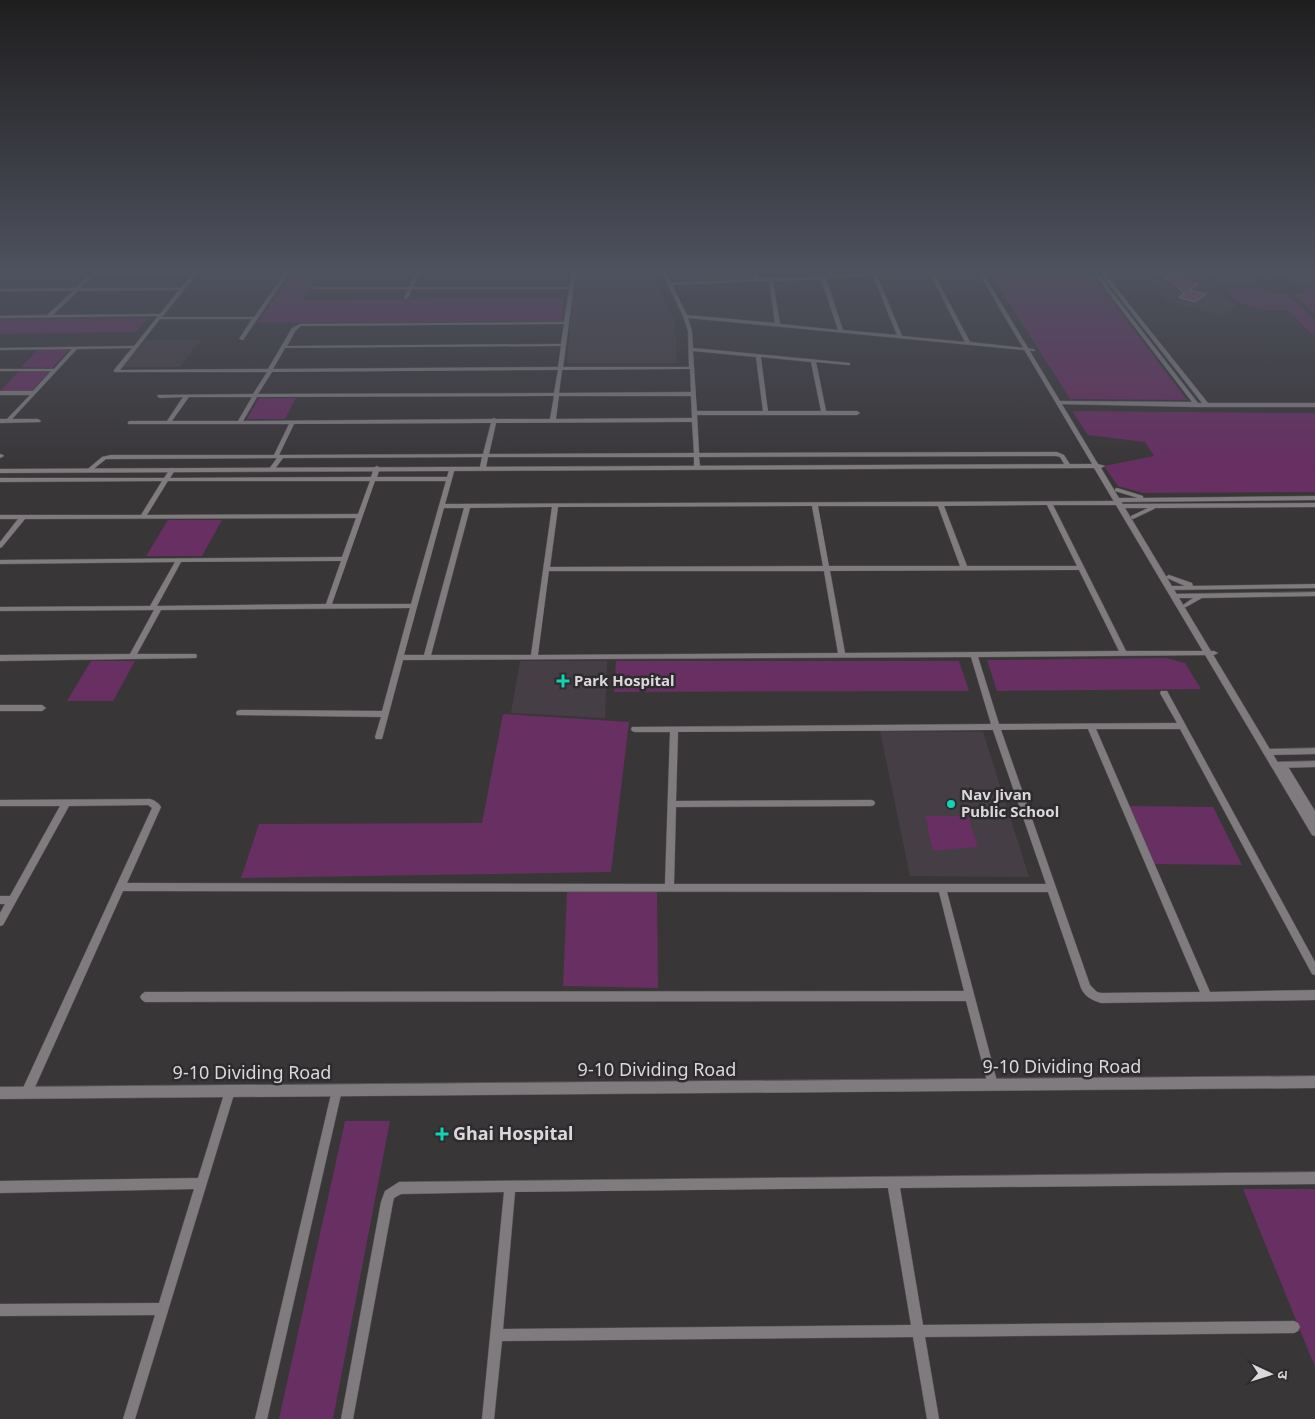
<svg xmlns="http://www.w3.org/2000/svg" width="1315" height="1419" viewBox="0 0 1315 1419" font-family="'Noto Sans','Noto Sans Devanagari',sans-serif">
<rect width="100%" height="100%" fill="#393638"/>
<path fill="#463e45" d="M576,270H651L675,321L677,363H567Z
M1154,270H1198L1236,307L1222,316L1168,301L1145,276Z
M144,340H201L180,367H121Z
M520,661H607L605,718L511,713Z
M880,731L983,732L1029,877L910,876Z"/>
<path fill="#672f62" d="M102,270H192L187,276H95Z
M294,270H321L302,300L564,298L561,321L258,323Z
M988,270H1088L1187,400L1070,399Z
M1205,270H1258L1267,278H1252L1258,284H1220Z
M1266,270H1315V284H1298L1290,278H1275Z
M1301,287H1315V314L1293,294H1308Z
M1223,288H1262L1269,294H1286L1315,320V334H1312L1287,310H1264L1238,302Z
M148,318L136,332L0,334V319Z
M39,349H70L52,368L21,367Z
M19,371H50L32,391H0Z
M259,398H296L285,419H247Z
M1072,411L1315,413V492L1143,493L1118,486L1104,466L1154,456L1145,442L1088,435Z
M168,520H222L202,556H146Z
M1166,658L1185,663L1201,689L997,691L987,660Z
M91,661H135L113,701H67Z
M616,661H959L969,691L614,692Z
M503,714L629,722L611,872L241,878L259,824L482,823Z
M1129,806L1213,807L1242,865L1154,864Z
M925,816H968L978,847L933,851Z
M567,892H657L658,988L563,986Z
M345,1121H390L333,1419H279Z
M1243,1189H1315V1367Z"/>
<path fill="#894483" stroke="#a29ea1" d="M1151,270H1170L1186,274L1180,279L1198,284L1190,290L1206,294L1195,302L1179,297L1184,293L1162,275Z"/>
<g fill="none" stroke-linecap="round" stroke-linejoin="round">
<defs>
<path id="minor" d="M95,270H99L80,288H181L196,270H200L162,317H254L287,270H291L243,340L239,339L252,319H160L120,370L268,369L292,328L300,324L564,322L569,289H412L408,298L406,299L404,298L408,289H314L312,288L314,287H409L417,270H421L413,287H570L572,270H576L563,367H689L688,331L683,316L661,270H665L671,283L755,279L750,270H754L759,279L872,274L871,270H875L902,336L965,342L928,270H932L970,342L1033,349L1035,350V351L688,318L692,331L693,348L850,363V365H848L816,362L826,411H857L860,413L857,415H697L699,453L1057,452L1064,455L1071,466L1068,468L1066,467L1060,457L1056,456L699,457L700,467L697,469L694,467V457H488L486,467L483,469L480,467L482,457L283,458L274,470L272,471L269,469L277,458L111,459H106L91,471L88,469L89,468L102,457L111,455H274L289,424H128V422L130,421H167L183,397L160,398L157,396L158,395L253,394L267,372H114V370L132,348L77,349L12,419H38L41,421L40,422L0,423V419H7L30,395H0V391H33L51,371H0V369H54L72,349L0,350V348L134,346L158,316L0,318V316L47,315L73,291H0V289L75,288ZM873,276L897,335L843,330L826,278ZM821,279L838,330L780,324L773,281ZM769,281L775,323L687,315L672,285ZM179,290L160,314L53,315L78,291ZM564,324L561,344L287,346L296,330L301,326ZM561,346L558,367L273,369L285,348ZM693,351L756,357L763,411H697ZM761,357L811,362L821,411H768ZM690,369L691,392L559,393L562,370ZM558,370L554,393L258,394L272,372ZM554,396L550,419H496L494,418L492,419L243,421L257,397ZM559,396H691L692,418L556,419ZM189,397H252L238,421H172ZM692,422L694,453L489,454L496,423ZM491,423L483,454L279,455L294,424Z
M1091,270H1095L1198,403H1202L1098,270H1102L1208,403H1315V407H1197L1058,404V402L1060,401L1192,402Z
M0,454L3,455L4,456L0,458Z
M377,466L380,468L377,477H447L450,467H454L455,468L445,504L1116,501V499L1118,498H1138L1115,491V489L1117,488L1143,496V498L1315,496V500L1121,502V504L1315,503V507L1155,508L1154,509L1133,519L1131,518V516L1148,508H1121L1119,507V505H1053L1126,651H1214L1218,653L1214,655L978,657L999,724L1177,723L1160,693L1161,691H1167L1315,962V975L1312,974L1180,729H1096L1210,992L1315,990V1000L1101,1003C1092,1000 1085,997 1081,988L1048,892H947L998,1085L997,1089L993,1090L989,1089L988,1085L966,1001L145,1002L142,1000L140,997L142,994L145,992L964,991L939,892L123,891L31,1096L27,1097L23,1096L22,1092L23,1088L152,808L148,805L69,806L3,925L0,926V913L5,904H0V896H10L60,806H0V800L150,799C154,800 159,803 161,807L127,883L665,884L670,732H635L632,731L631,729L632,727L991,724L971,657L403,660L382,739H376L375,737L381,717L237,715L236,713L237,711L240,710L382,711L410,608L161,610L137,654H196L197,656L196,658L0,661V655L130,654L154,610L0,611V607L150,606L175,562L0,564V560L342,557L356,518L25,519L2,547L0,548V542L18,519H0V515H141L162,481L0,482V478H164L170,469L172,468L175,470L170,478L371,477L374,468ZM168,481H370L358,514L147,515ZM375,481H446L411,604H332ZM1047,505L1077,566H967L944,506ZM812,506L823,566L550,567L558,507ZM818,506H938L960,566H829ZM552,507L531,655H431L470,508ZM444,508H464L424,655H404ZM341,561L326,604L157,606L181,562ZM1079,570L1119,651L845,653L830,571ZM549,571H824L838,653L538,655ZM1088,729L1200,992L1101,993L1097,992L1090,985L1001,730ZM993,730L1046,884H674L676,807L871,806L874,805L875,803L874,801L871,800L676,801L678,732Z
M1169,575L1192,583L1193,586L1315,584V588L1169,590L1166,588L1167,586H1185L1167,578L1166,577L1167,576Z
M1315,592V596L1202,598L1186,607H1184L1183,605L1193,598H1174L1171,596L1174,594Z
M0,705H42L46,708L42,711H0Z
M1315,748V754L1267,755L1264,754L1263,752L1264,750L1267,749Z
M1315,761V767L1275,768L1272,767L1271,765L1272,763L1275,762Z
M337,1085L341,1086L342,1090L267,1419H255L332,1090L333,1086Z
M230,1086L234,1087L235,1091L135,1419H123L155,1315L0,1316V1304L159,1303L194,1189L0,1193V1181L198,1178L225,1091L226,1087Z
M1315,1172V1184L900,1188L923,1325L1294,1321L1298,1323L1300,1327L1298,1331L1294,1333L925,1337L939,1419H927L913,1337L502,1341L494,1419H482L504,1192L401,1194L394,1198L393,1202L353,1419H341L381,1202L385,1191L399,1182ZM888,1188L911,1325L503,1329L515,1192Z"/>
<path id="tertiary" d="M977,270H981L1098,464L1105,466L1101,468L1280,766L1284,764L1287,765L1315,811V836L1312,835L1094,468L0,473V469L1092,464Z
M1315,1076V1088L0,1099V1087Z"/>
</defs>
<use href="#minor" stroke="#585557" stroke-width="1"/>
<use href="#tertiary" stroke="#585557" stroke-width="1"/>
<use href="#minor" fill="#7f7b7e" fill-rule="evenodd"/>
<use href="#tertiary" fill="#7f7b7e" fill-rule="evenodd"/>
</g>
<linearGradient id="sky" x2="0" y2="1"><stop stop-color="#1f1e1f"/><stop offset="0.58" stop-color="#4e525e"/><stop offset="1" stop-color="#4e525e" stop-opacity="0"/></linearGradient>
<rect width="1315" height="468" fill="url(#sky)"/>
<g fill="#10d5b4" stroke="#2e2c2e" stroke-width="2">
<path d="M560.5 673.5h5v5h5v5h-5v5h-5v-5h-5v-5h5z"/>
<circle cx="951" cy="804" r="5"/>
<path d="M439.5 1126.5h5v5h5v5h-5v5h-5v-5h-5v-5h5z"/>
</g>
<g text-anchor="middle" stroke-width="5" stroke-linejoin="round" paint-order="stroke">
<g font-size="15" font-weight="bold" fill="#dad8da" stroke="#2e2c2e" text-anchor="start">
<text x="574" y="686">Park Hospital</text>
<text x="961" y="800">Nav Jivan<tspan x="961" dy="17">Public School</tspan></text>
</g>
<g font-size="18" fill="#dad8da" stroke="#2e2c2e">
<text x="1062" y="1073">9-10 Dividing Road</text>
<text x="657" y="1076">9-10 Dividing Road</text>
<text x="252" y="1079">9-10 Dividing Road</text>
</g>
<g font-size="18" font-weight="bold" fill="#dad8da" stroke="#2e2c2e" text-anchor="start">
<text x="453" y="1140">Ghai Hospital</text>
</g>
</g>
<g transform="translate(1270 1374) rotate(94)" stroke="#2e2c2e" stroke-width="4" paint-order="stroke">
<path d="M0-4L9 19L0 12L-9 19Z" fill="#dad8da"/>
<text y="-8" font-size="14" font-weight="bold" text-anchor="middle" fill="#dad8da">उ</text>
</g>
</svg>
